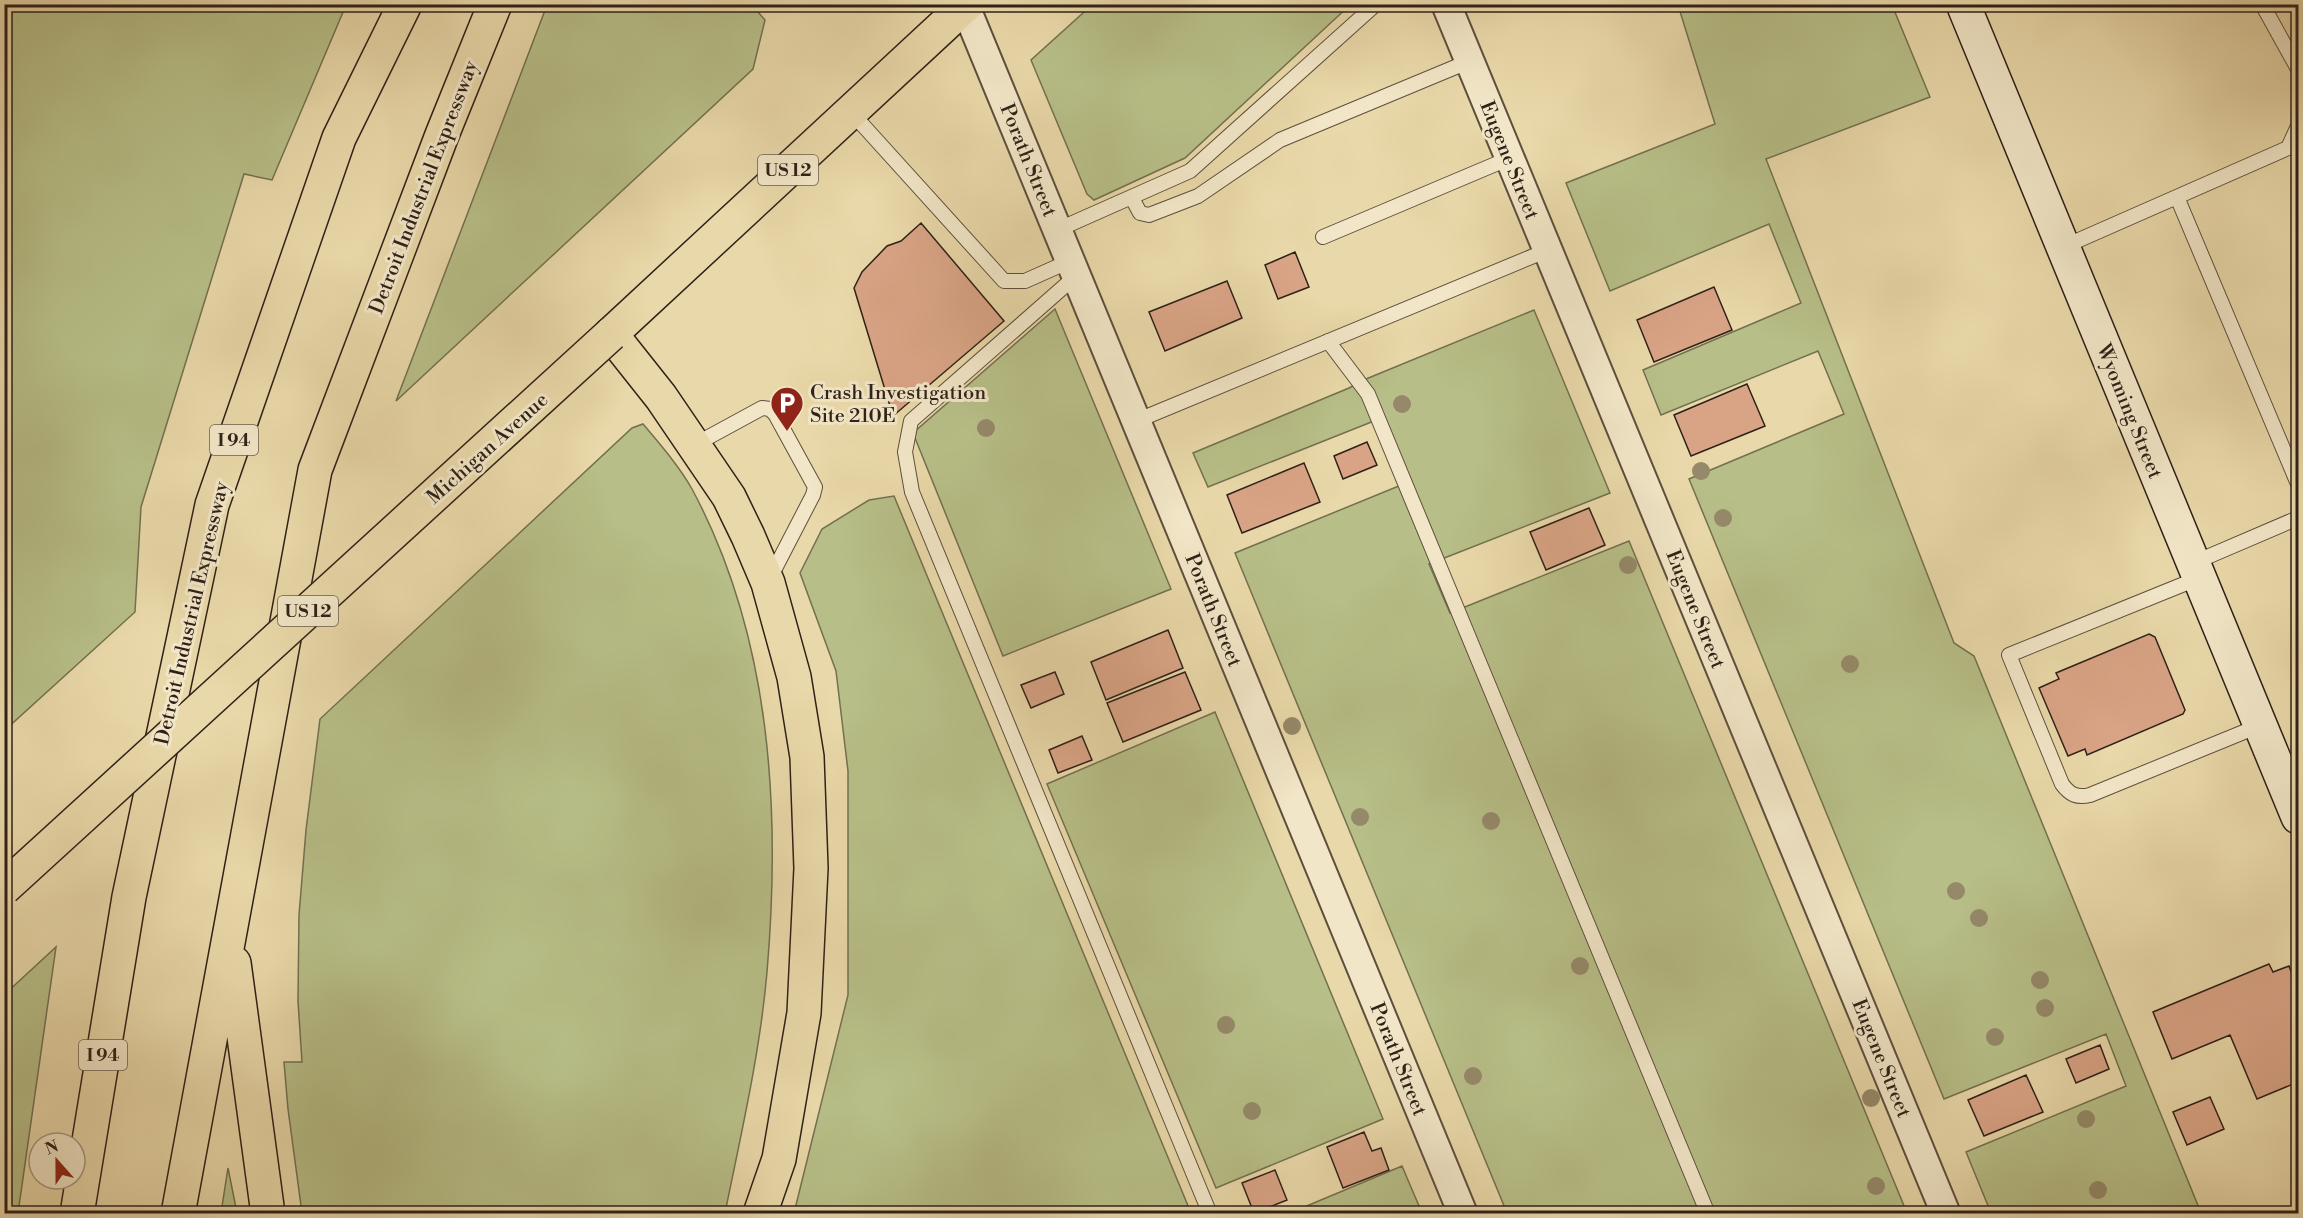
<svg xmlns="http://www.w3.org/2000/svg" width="2303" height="1218" viewBox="0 0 2303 1218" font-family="'Libre Bodoni',serif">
<rect width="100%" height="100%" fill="#e9d8a9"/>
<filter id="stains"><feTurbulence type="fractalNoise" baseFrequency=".00333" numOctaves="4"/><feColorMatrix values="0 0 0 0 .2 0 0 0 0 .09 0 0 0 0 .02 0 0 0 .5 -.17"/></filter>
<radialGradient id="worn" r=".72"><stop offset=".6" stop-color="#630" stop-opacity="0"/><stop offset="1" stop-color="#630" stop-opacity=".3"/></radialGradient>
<path fill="#b7be87" stroke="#737050" stroke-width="1.5" d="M5,4L346,5L272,180L244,174L141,507L135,612L5,730Z
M1093,4H1350V5L1185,158L1094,200L1087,194L1031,60Z
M547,5H752L765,20L753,69L396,401Z
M1678,5H1892L1930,97L1766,159L1954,643L1974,656L2199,1208L2189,1213H1991L1966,1152L2126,1086L2106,1034L1944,1099L1689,479L1844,414L1818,351L1661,415L1643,370L1801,303L1769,224L1610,291L1566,183L1715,124Z
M1055,309L1171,589L1003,656L913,433Z
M1534,310L1610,493L1429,564L1450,613L1629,541L1907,1213H1507L1235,553L1411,481L1384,417L1208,487L1193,453L1349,388L1366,379Z
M643,424C660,444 679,466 692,489C771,636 781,809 767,972C760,1053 741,1134 725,1213H302L288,1109L284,1062H302L298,1001L299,915L306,830L320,719L632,428Z
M894,496L1191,1213H794L848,995V771L836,671L800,573L822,529L869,500Z
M1215,712L1383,1119L1216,1188L1047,784Z
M56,947L18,1213H5V994Z
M1402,1166L1422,1213H1290Z
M228,1168L237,1213H221Z"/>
<path fill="#d9a486" stroke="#2f2118" stroke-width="1.5" d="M921,223L1004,321L893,416L854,288L862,272L887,246L901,241Z
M1295,252L1309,287L1278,299L1265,265Z
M1227,281L1242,318L1165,351L1149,312Z
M1714,287L1732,330L1654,362L1637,320Z
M1747,384L1765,426L1691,456L1674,415Z
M1367,442L1377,465L1343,479L1334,456Z
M1304,463L1320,502L1242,533L1227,495Z
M1589,508L1605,545L1546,570L1530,532Z
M1168,630L1183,668L1106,700L1091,662Z
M2149,634L2155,637L2185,710L2183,714L2087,755L2085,749L2068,756L2039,688L2059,679L2056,673Z
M1055,672L1064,694L1031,708L1021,685Z
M1185,672L1201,710L1123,742L1107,703Z
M1082,736L1092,760L1058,773L1049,750Z
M2269,964L2273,972L2289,966L2298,990V1082L2257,1099L2230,1035L2172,1059L2153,1012Z
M2100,1045L2109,1069L2076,1083L2066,1059Z
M2026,1075L2043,1112L1984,1136L1968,1100Z
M2210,1097L2224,1129L2187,1145L2173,1112Z
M1364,1132L1372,1151L1381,1148L1389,1170L1343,1188L1327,1147Z
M1275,1170L1287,1200L1254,1213L1242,1183Z"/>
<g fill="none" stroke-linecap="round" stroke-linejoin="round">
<defs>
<path id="lane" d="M2262,4L2298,69
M851,112L1004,281H1025L1070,261
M2177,197L2298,484
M1132,198L1140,213L1149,215L1198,196L1280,140L1470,61
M1057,230L1190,171L1376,4
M1323,237L1510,158
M2063,247L2288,148L2298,126
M1076,276L911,421L905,452L912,492L1210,1214
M1328,341L1368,394L1708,1214
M1136,421L1548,250
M694,445L762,408L770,409L775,414L815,487L813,495L770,578
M2193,563L2298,518
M2199,578L2009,655L2062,784C2070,795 2077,798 2090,795L2261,725"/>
<path id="street" d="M1446,4L1946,1214
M965,6L1463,1214"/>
<path id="secondary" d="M1963,4L2298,817"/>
<path id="primary" d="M611,334L967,4"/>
<path id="highway" d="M957,4L965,6
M611,334L661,397L729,497L748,536L768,583L794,677L807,757L811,868L804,1013L779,1159L760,1214
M234,963L268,1214
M77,1214L129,897L212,505L339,138L405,4
M178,1214L315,470L442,135L495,4"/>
</defs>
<use href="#lane" stroke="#5e4f3c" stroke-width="16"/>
<use href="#street" stroke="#5e4f3c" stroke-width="32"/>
<use href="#secondary" stroke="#2f2118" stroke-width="36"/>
<use href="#primary" stroke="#2f2118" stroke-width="36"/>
<use href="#highway" stroke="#2f2118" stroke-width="36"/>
<use href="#lane" stroke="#f1e6c7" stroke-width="14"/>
<use href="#street" stroke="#f1e6c7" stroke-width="28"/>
<use href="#secondary" stroke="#f1e6c7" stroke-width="33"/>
<use href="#primary" stroke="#e9d8a9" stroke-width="33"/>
<use href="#highway" stroke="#e9d8a9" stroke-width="33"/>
<defs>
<path id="primary-bridge" d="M4,888L611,334"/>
</defs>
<use href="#primary-bridge" stroke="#2f2118" stroke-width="36" stroke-linecap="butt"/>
<use href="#primary-bridge" stroke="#e9d8a9" stroke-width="33"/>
</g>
<g fill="#958969">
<circle cx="1402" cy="404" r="9"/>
<circle cx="986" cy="428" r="9"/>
<circle cx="1701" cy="471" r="9"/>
<circle cx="1723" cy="518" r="9"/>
<circle cx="1628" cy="565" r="9"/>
<circle cx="1850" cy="664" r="9"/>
<circle cx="1292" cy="726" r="9"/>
<circle cx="1360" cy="817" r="9"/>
<circle cx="1491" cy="821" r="9"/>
<circle cx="1956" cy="891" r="9"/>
<circle cx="1979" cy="918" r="9"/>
<circle cx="1580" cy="966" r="9"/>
<circle cx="2040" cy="980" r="9"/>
<circle cx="2045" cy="1008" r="9"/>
<circle cx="1226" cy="1025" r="9"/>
<circle cx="1995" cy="1037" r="9"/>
<circle cx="1473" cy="1076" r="9"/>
<circle cx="1871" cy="1098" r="9"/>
<circle cx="1252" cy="1111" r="9"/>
<circle cx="2086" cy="1119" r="9"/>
<circle cx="1876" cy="1186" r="9"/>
<circle cx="2098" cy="1190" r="9"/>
</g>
<defs>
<symbol id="parking-pin" viewBox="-11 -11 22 30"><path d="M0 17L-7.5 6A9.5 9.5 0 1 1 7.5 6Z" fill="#8f2418" stroke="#f1e6c7"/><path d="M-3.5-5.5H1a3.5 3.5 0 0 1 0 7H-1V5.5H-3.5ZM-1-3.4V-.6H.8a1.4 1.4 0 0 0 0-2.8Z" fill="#fff"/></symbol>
</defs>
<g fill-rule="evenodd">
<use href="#parking-pin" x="768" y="384" width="38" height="52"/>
</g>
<g text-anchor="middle" stroke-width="6" stroke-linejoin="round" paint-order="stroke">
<g fill="#f1e6c7" stroke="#695c4c" stroke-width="1.5">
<rect x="758" y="155" width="60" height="30" rx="4.5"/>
<rect x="210" y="425" width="48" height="30" rx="4.5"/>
<rect x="278" y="596" width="60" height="30" rx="4.5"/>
<rect x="79" y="1040" width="48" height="30" rx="4.5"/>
</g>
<g font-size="18" font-weight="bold" fill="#2f2118">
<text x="788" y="176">US 12</text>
<text x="234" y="446">I 94</text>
<text x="308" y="617">US 12</text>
<text x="103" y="1061">I 94</text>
</g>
<g font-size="20" fill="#2f2118" stroke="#f1e6c7">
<text transform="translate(1029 160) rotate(68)" y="7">Porath Street</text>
<text transform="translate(1510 160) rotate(68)" y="7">Eugene Street</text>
<text transform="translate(423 187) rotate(-69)" y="7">Detroit Industrial Expressway</text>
<text transform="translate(2130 411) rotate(68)" y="7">Wyoming Street</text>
<text transform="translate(487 448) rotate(-42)" y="7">Michigan Avenue</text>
<text transform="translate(1696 609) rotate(68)" y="7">Eugene Street</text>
<text transform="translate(1214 610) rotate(68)" y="7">Porath Street</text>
<text transform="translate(191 613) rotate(-77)" y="7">Detroit Industrial Expressway</text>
<text transform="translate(1882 1058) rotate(68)" y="7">Eugene Street</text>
<text transform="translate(1399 1059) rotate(68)" y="7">Porath Street</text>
</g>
<g font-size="20" fill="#2f2118" stroke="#f1e6c7" text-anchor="start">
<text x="810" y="399">Crash Investigation<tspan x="810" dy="23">Site 210E</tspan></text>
</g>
</g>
<rect width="2303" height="1218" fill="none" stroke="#e9d8a9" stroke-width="24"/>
<rect x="6" y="6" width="2291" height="1206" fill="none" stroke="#2f2118" stroke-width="3"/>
<rect x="12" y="12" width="2279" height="1194" fill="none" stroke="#2f2118" stroke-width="1.5"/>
<g transform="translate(57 1161) rotate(339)"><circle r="28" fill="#f1e6c7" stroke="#a39781" stroke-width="1.5"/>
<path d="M0-4.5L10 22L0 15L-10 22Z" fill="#8f2418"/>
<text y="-9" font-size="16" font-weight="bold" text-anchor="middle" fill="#2f2118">N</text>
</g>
<rect width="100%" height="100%" filter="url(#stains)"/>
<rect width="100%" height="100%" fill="url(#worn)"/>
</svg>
